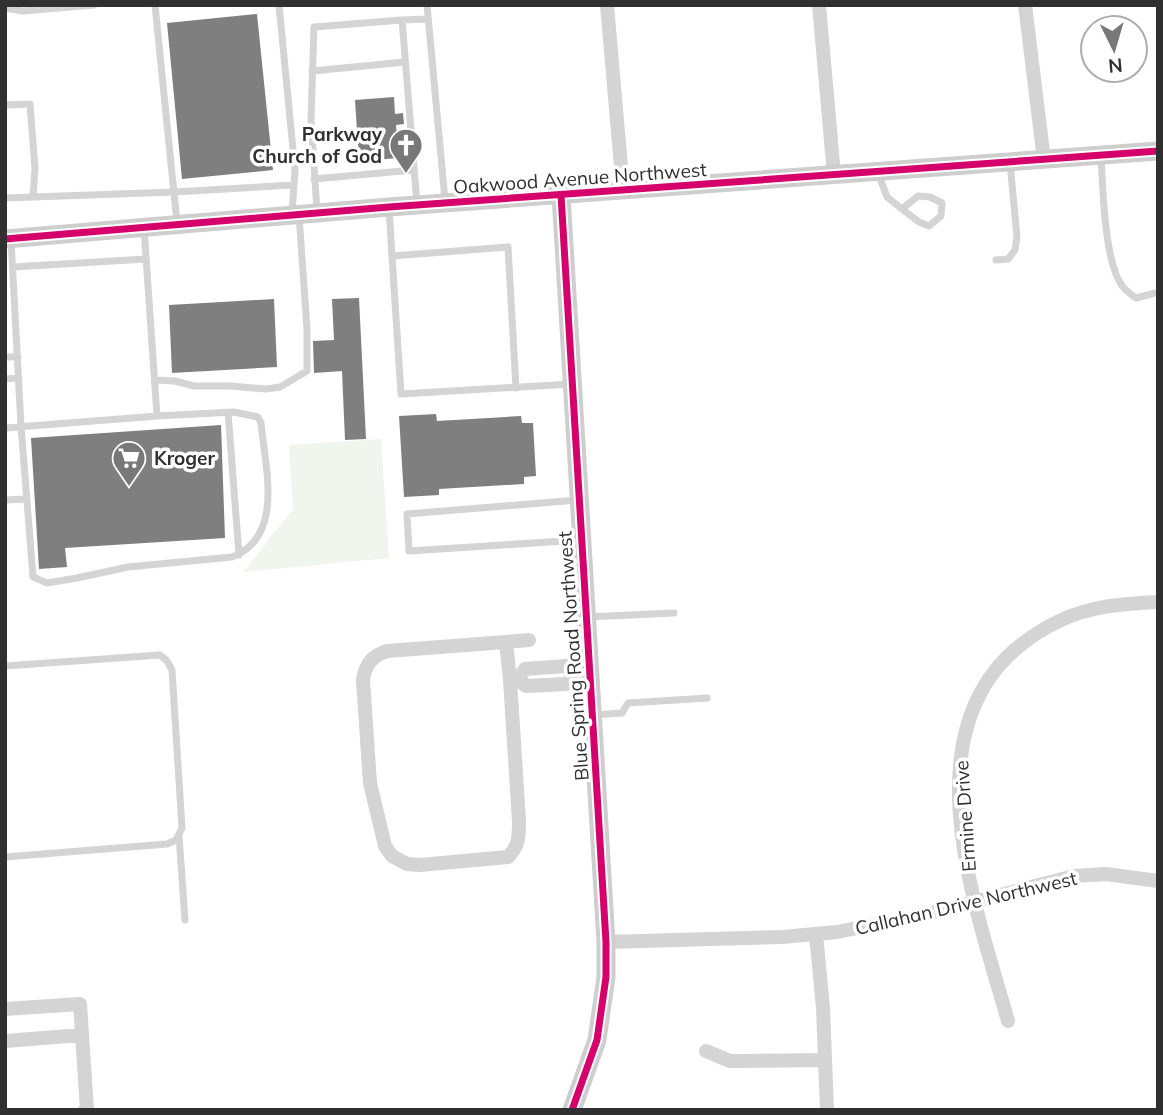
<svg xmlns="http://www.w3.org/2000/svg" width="1163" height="1115" viewBox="0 0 1163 1115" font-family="Mulish,sans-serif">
<rect width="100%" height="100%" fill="#fff"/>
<path fill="#f0f5ed" d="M381,439L389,558L243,572L293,509L289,445Z"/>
<path fill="#7f7f7f" d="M257,14L273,170L182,179L167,23Z
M394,97L395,114L403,113L404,124L396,125L399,158L359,161L355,100Z
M359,298L366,439L345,440L342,371L314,373L313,341L334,340L332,299Z
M274,299L277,367L172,373L169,305Z
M436,414L437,421L521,416L522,423H533L536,476L524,477V484L439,489V495L404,497L399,416Z
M221,425L225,538L65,548L67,567L39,569L31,438Z"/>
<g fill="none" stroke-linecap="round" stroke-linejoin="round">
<path stroke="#d4d4d4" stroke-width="7" d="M155,5L177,223
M279,5L295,170L292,213
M427,5L445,200
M5,8L23,11L94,5
M402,20L428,19
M312,71L405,62
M5,105L30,104L35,169L33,196
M1101,157C1103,188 1104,263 1123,287C1126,291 1132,295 1136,298L1155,293
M878,173L887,197L902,209
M314,179L414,170
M918,196L930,197L942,203L941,216L929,226L919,222L902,209Z
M5,198L174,192L292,185
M389,208L392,256
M317,211L311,120L314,27L402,20L417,204
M11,239L21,426L33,577L47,583L77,578L128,567L232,557C285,537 265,467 261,423L258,417L234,412L157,416
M996,260L1008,259L1015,250L1017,237L1010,163
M13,267L146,259
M5,357H18
M5,379L19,378
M155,380L175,381L194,386H231L266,389L280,387L307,371V329L299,215
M516,388L508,247L392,256L401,394L571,384
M228,412L239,555
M5,428L157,416L144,228
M5,500L26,499
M578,500L407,514L409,551L580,540
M587,617L674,613
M5,666L160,655L167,661L172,670L182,828L176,840L167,844L5,857
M594,715L622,713L628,703L707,698
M179,835L185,920"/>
<path stroke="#d4d4d4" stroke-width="14" d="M607,5L623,190
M819,5L834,175
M1025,5L1044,160
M506,642L529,640
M575,675L566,666L525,669L518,679L526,686L566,684L575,675L590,674
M510,680L506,642L387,651C373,655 365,665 363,680L370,783L385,846L392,856L407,864L420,865L508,857C519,846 519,837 519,821L510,680L518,679
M816,934L823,1008L827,1110
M606,942L782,937L837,932L924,915L1074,876L1106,874L1158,881
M5,1009L80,1004L87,1110H85
M1008,1021C978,914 915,749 1007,657C1031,634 1062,616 1094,609C1115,604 1136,603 1158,602
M5,1041L82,1035
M706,1051L730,1061L825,1060"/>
<path stroke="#cecece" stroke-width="19" d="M561,195L606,942V977L597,1040L572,1110
M5,239L389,207L1158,151"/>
<defs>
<path id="cycleway" d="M561,195L606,942V977L597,1040L572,1110
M5,239L389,207L1158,151"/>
</defs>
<use href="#cycleway" stroke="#fff" stroke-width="11"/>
<use href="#cycleway" stroke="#d6006c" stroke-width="7"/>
</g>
<defs>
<symbol id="church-pin" viewBox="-11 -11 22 30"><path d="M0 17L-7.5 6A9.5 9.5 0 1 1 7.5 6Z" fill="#787878" stroke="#fff"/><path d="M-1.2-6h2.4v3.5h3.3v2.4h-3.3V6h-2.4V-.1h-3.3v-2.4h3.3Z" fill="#fff"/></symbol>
<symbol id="supermarket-pin" viewBox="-11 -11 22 30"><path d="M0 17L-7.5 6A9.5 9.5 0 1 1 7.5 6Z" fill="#787878" stroke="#fff"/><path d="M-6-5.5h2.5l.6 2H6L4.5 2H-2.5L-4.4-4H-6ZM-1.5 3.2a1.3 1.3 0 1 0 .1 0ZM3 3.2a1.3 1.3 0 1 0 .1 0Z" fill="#fff"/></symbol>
</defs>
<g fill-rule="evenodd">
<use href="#church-pin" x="387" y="126" width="38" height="52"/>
<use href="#supermarket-pin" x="110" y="439" width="38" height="52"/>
</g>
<g text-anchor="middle" stroke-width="7" stroke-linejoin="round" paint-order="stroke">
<g font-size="19" font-weight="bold" fill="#303030" stroke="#fff" text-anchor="end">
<text x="382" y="141">Parkway<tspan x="382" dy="22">Church of God</tspan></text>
<text x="154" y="465" text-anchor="start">Kroger</text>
</g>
<g font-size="19" fill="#303030" stroke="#fff">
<text transform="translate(580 178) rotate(-4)" y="7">Oakwood Avenue Northwest</text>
<text transform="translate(573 656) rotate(-94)" y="7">Blue Spring Road Northwest</text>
<text transform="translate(965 816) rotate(-94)" y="7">Ermine Drive</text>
<text transform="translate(966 903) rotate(-13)" y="7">Callahan Drive Northwest</text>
</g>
</g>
<rect width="1163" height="1115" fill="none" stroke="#303030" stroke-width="14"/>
<g transform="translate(1114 49) rotate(175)"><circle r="33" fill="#ffffff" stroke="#acacac" stroke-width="2"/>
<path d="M0-5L12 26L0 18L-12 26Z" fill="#787878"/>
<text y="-10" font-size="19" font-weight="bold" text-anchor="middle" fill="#303030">N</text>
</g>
</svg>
